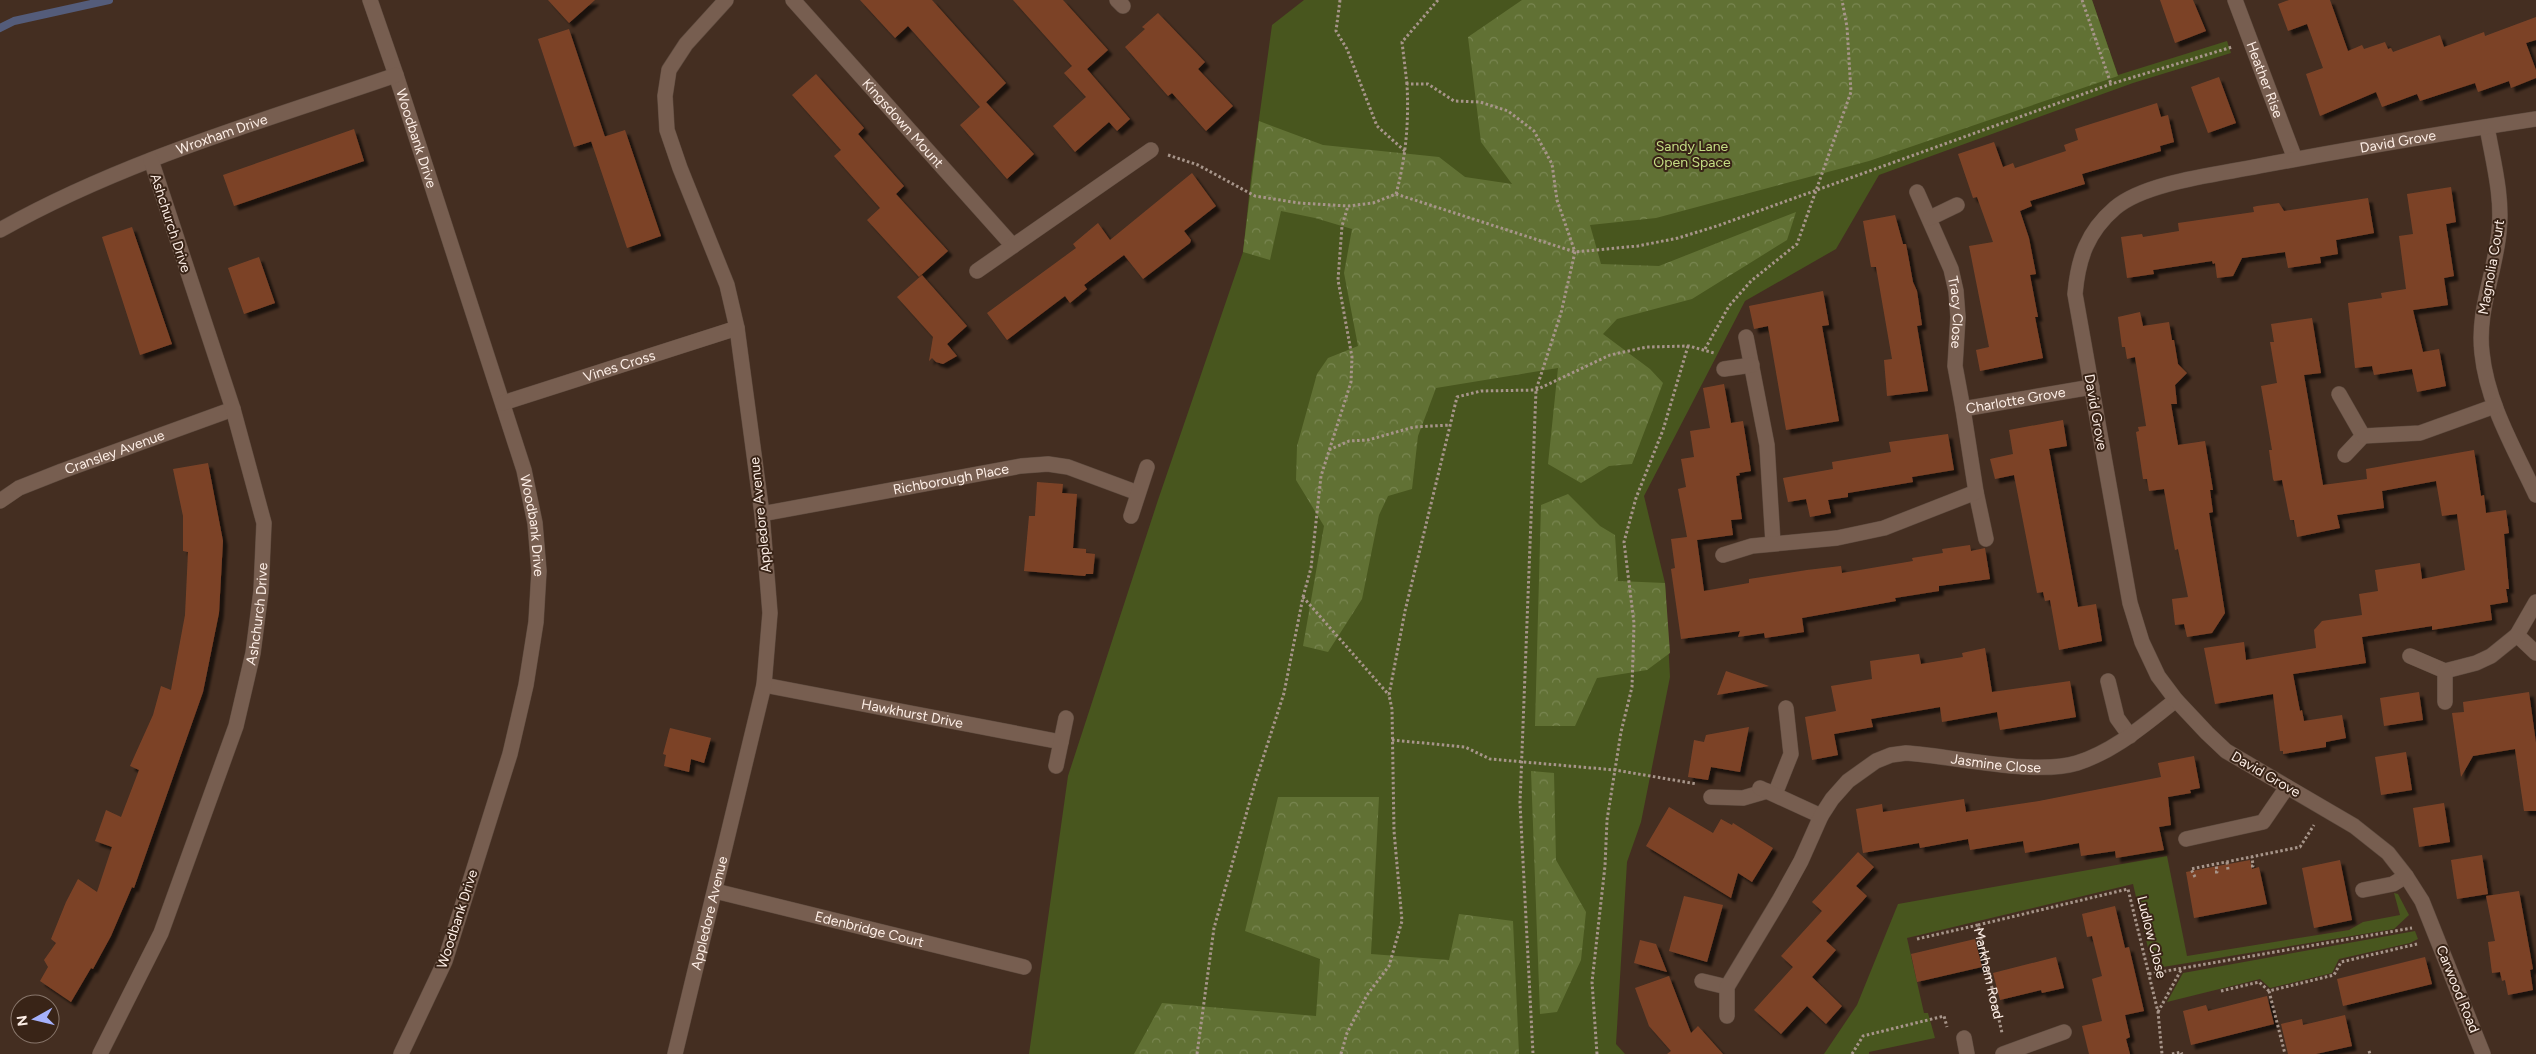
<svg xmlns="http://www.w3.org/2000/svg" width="2536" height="1054" viewBox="0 0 2536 1054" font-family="Figtree,sans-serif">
<defs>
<pattern id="forest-crowns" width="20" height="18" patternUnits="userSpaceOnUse" patternTransform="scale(1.25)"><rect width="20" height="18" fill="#617134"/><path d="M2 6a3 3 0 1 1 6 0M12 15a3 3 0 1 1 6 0" fill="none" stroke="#798651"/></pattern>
<filter id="shadow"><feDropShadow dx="4.5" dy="4.5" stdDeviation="1" flood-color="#0009"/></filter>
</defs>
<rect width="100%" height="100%" fill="#442e21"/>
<path fill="#48561e" d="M1304,0H2092L2118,75L2227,41L2231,53L2133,83L1879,175L1836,249L1745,301L1644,496L1665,583L1670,677L1641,822L1627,862L1616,1044L1625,1054H1029L1068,776L1158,500L1243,252L1251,177L1272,25Z
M2167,856L2187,956L2349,930L2363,922L2400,915L2394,893L2398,894L2409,915L2394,929L2163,967L2152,965L2133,884L1907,938L1924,1013H1928L1935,1038L1869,1052V1054H1824L1857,1005L1898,904Z
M2415,931L2418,939L2410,943L2339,959L2332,973L2270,988L2260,979L2167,1002L2183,973Z"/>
<path fill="url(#forest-crowns)" d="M1522,0H2092L2118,76L1869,161L1656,218L1590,225L1601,264L1659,266L1796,212L1787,240L1692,299L1617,319L1603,334L1650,369L1663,383L1632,464L1609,466L1581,483L1548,464L1558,368L1436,388L1418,436L1412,489L1388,496L1379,515L1362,599L1328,652L1303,646L1324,526L1296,480L1297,446L1317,374L1328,358L1358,346L1344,273L1352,229L1315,218L1281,211L1270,260L1243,252L1259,121L1323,145L1439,157L1465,177L1512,184L1481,142L1468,37Z
M1568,494L1600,526L1615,535L1618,581L1665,583L1670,653L1647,670L1597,678L1575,726H1535L1541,505Z
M1531,771L1554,773L1556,860L1586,912L1581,960L1557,1012L1540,1014Z
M1278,797H1379L1371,954L1449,960L1459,914L1513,921L1519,1054H1134L1162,1003L1316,1016L1320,959L1245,931Z"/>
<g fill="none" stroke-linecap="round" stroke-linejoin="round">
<path stroke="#545c7a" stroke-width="8" d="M0,28L14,21L109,0"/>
</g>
<path fill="#7c4328" filter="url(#shadow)" d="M548,0H595L569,23Z
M860,0H932L1006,83L982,106L986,102L1034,154L1007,179L960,125L980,107L908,26L895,38Z
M1013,0H1063L1108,50L1087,69L1130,119L1117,131L1109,122L1075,152L1053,126L1086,97L1064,73L1072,66Z
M2160,0H2193L2206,31L2175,43Z
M2289,0H2330L2348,51L2362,45L2364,49L2385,42L2388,49L2391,48L2393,52L2440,35L2444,47L2484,32L2485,36L2536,17V40L2526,43L2536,70V78L2511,88L2509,81L2478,92L2475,83L2420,101L2417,94L2382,107L2376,92L2320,116L2306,74L2323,68L2307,24L2288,31L2278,4Z
M1158,13L1205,62L1198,69L1233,106L1206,131L1172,93L1168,96L1125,47L1145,29L1142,27Z
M569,29L605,137L574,147L538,39Z
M816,74L864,128L858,134L904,186L896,194L948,251L919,277L867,220L880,208L834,156L841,150L792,95Z
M2219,77L2236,123L2208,133L2191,87Z
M2157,103L2161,117L2168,115L2174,142L2160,146L2161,151L2082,174L2085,184L2030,201L2032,206L2020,211L2029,238L2036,274L2030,275L2038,317H2035L2043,358L1980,371L1976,350L1989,347L1969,246L1993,242L1977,197L1973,198L1958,154L1994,142L2003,167L2013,163L2015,168L2066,151L2064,145L2078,140L2075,129Z
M354,129L364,161L234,206L223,175Z
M625,130L661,236L627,248L591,141Z
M1192,173L1216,206L1184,231L1191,240L1190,243L1143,279L1124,255L1084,285L1087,289L1070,303L1065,296L1007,340L987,313L1076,248L1073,244L1098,223L1110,240Z
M2451,187L2456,222L2446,224L2454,276L2444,278L2448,305L2413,310L2423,352L2439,349L2446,386L2417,392L2412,369L2374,375L2372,366L2355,368L2348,303L2382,298L2381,293L2406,289L2399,236L2413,234L2407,194Z
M2368,198L2374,233L2336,240L2338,254L2320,257L2321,263L2288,268L2285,252L2242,258L2233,276L2217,278L2215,263L2213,264L2212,261L2153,270L2154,274L2127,278L2121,237L2142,234L2143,237L2179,231L2178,223L2254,212L2253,207L2257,206L2279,203L2284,211Z
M1895,215L1903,244H1906L1913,282L1917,291L1922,325L1917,326L1928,391L1887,396L1884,360L1892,359L1876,267H1871L1863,221Z
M132,227L172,344L140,355L102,237Z
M259,257L275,303L244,314L228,268Z
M922,275L967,326L947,344L957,356L943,364L936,362L932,358L929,361L933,337L897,297Z
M1823,291L1829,325L1822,326L1839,421L1786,430L1768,326L1754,329L1749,306Z
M2140,312L2143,326L2169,322L2172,340H2174L2178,364L2187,373L2175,385L2177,404H2171L2178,445L2205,441L2213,490H2210L2213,512L2209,513L2225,613L2212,633L2187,637L2184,624L2175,625L2172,599L2188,597L2178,549L2175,550L2164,489L2149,491L2147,479H2143L2136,432L2139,431L2138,427L2146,426L2135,357L2127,359L2125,347H2122L2118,317Z
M2312,318L2321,373L2304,375L2323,485L2367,479L2366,469L2474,450L2481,496L2484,495L2486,513L2506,510L2509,533L2504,534L2509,589H2506L2508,602L2490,605L2492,620L2432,630V626L2362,637L2366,663L2293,674L2300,711L2302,710L2304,721L2342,715L2346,738L2326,742V747L2283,754V751H2280L2273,694L2215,704L2204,648L2244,642L2246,660L2316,648L2314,630L2322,621L2362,615L2359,594L2378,591L2375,570L2420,563L2422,579L2465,570L2457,514L2442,516L2436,481L2382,491L2384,508L2337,515L2340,528L2297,537L2294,520H2290L2282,480L2274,481L2273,479L2269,450H2272L2261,386L2277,383L2270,342H2274L2271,324Z
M1724,384L1731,423L1743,421L1751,471L1739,473L1740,475L1736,476L1742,519L1731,520L1733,535L1697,540L1704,591L1749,583V579L1807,570L1841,566L1842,573L1913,561L1912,558L1943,553L1942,549L1970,545L1971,551L1985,548L1990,579L1939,586V591L1895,598L1896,601L1802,618L1804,632L1765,638L1764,633L1738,637L1740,631L1681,639L1671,569L1675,568L1671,539L1687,537L1678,489L1686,487L1681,459L1694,457L1690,431L1710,428L1703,388Z
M2063,420L2067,446L2049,449L2078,607L2096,604L2102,641L2059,650L2050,600L2045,601L2043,592L2037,593L2014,475L1995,479L1990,459L2013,454L2009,430Z
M1948,434L1954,470L1912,477L1913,482L1848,493V497L1828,500L1831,513L1810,517L1806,499L1788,502L1783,478L1833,469L1832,462L1891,452L1889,442Z
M208,463L223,541L219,613L203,692L134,888L132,887L111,936L93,969L91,968L71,1002L40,981L48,967L44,960L56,943L51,939L66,902L78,879L97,892L112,847L95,841L106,810L121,817L139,770L130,766L153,715L161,686L171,690L185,615L188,552L183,551V516L173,469Z
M1037,482L1063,484L1062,493L1077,494L1073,548L1086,549V553L1095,554L1093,574H1086L1085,576L1024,571L1029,516H1035Z
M1985,648L1992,692L2070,681L2076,717L2000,730L1997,712L1942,722L1940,707L1871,719L1873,727L1834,734L1838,755L1812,760L1805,717L1836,711L1831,686L1872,679L1870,661L1919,654L1921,664L1963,657L1962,653Z
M1726,671L1769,686L1717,695Z
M2419,692L2423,720L2384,726L2380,698Z
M2529,692L2536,743V811H2524L2515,749L2473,756L2461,777L2452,713L2464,712L2463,702Z
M1749,727L1740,772L1711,767L1708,780L1688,777L1694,740L1704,742L1706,735Z
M670,728L711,738L704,763L691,759L689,772L664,766L666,755L663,754Z
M2406,752L2412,790L2381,795L2375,757Z
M2194,756L2200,788L2190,790L2191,793L2168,797L2171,825L2159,827L2164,850L2116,858L2115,851L2081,856L2079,843L2025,853L2023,841L1970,850L1968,839L1920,848L1919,843L1863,853L1856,809L1882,804L1883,812L1964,799L1966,812L2039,801L2161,777L2158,763Z
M2444,803L2450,842L2419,847L2413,808Z
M1669,807L1713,833L1721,819L1732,825L1733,823L1773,848L1752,882L1738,873L1731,898L1646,846Z
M1858,852L1874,867L1856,886L1867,896L1826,941L1836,950L1812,977L1842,1006L1826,1024L1807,1006L1781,1034L1754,1010L1793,967L1781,956L1822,911L1812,902Z
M2482,855L2488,894L2457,899L2451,860Z
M2250,860L2252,869L2259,867L2267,904L2194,918L2186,872Z
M2340,860L2352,920L2314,928L2302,868Z
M2519,891L2533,969L2530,970L2533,990L2508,995L2505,980L2502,981L2500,972L2492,973L2488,942L2495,941L2486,896Z
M1684,896L1723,905L1707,962L1669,951Z
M2115,906L2125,948L2129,947L2144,1011L2125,1015L2130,1037L2126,1039L2130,1054H2089L2082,1026L2102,1021L2092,979L2102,976L2092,936L2087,937L2082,914Z
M1975,939L1982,967L1917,982L1911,954Z
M1640,940L1656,944L1667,972L1634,963Z
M2056,957L2064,988L2042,993L2041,990L2000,1000L1993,973Z
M2425,957L2432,984L2343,1006L2337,979Z
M1669,976L1691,1033L1698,1026L1723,1054H1667L1671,1051L1649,1026L1635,988Z
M2267,996L2274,1024L2191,1045L2183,1011L2206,1005L2208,1011Z
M2345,1015L2352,1046L2316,1054H2288L2281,1024L2302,1019L2303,1025Z"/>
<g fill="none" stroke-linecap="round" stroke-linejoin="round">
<defs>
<path id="lane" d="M2108,681L2117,718L2130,736
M1775,794L1791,754L1786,708
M1711,797L1743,798L1767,791
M2186,839L2263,822L2287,787
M2363,890L2393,884L2406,876
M2003,1054L2064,1032"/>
<g id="street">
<path id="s2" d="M370,0L396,75L524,470L535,523L539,571L536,622L526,685L510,754L445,961L401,1054"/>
<path id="s3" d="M793,0L1013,246"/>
<path d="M1117,0L1123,6"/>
<path id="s4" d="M2235,0L2295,159"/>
<path d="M2487,127C2493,161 2503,197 2499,232C2495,273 2477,311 2482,353C2487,403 2515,450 2536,495"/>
<path id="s5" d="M1917,192L1951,269L1956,291L1958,317L1955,366L1963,409"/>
<path d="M1930,218L1957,205"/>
<path id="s6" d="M0,230C124,160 263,121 396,75"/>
<path d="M977,271L1151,150"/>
<path d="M1746,337L1767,445L1773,543"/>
<path d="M1724,369L1752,365"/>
<path d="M2339,394L2363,436L2345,455"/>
<path id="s7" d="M503,403L737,328"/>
<path d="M2363,436L2420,433L2495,406"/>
<path d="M1976,492L1986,539"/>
<path id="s8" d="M0,501L19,488L62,471L233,409"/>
<path id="s9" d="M762,514L1021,466L1048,464L1068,467L1138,493"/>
<path d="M1131,516L1147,467"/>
<path id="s10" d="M1723,555L1752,546L1837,538L1884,528L1976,492L1963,409L2092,387"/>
<path d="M2517,635L2536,653"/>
<path d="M2410,656L2445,671L2476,663L2491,656L2517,635L2536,602"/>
<path d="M2445,671V702"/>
<path id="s11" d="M764,685L1061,742"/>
<path d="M1056,766L1066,718"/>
<path d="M1760,788L1821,816"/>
<path id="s12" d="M715,891L1024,967"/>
<path d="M1702,981L1727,987"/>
<path id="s13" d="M1727,1016V987L1780,899L1801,861L1821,816L1832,799L1848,781L1876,761L1891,755L1906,753C1953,756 2034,776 2077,763C2115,751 2145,724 2176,700"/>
<path d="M1964,1038L1967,1054"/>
<path id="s14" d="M100,1054L161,933L236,726L253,653L261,591L264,523L233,409L151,160"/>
<path id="s15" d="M675,1054L764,685L770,613L762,514L737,328L727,285L680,168L667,130L665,96L669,70L686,44L726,0"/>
<path id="s16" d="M2483,1054L2422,901L2406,876L2388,853L2354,826L2226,751L2207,733L2176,700L2158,676L2142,642L2130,603L2075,294C2078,259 2087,232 2115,208C2145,182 2220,174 2259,166C2351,149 2444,133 2536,119"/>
</g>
</defs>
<use href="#lane" stroke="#5d4a3e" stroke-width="16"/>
<use href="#street" stroke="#5d4a3e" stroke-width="16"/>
<g stroke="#a7958a" stroke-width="3" stroke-dasharray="2.5 2.5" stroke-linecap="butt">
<path d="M1340,0L1336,31L1347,49L1377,126L1406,152"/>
<path d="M2082,0L2111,84"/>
<path d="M1407,84L1402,42L1438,0"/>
<path d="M1168,155L1198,165L1255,196L1299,203L1348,206L1373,203L1396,194L1575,252L1638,246L1678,238L1717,226L2111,84L2232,47"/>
<path d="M1396,194C1406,157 1409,122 1407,84H1428L1454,101L1480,102L1508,111L1534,131L1552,164L1557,200L1575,252L1561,313L1536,390L1520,803L1533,1054"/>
<path d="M1705,349L1729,306L1751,281L1797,244L1851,92L1847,27L1842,0"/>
<path d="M1329,450L1349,441L1368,440L1414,427L1450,425"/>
<path d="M1303,597L1311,568L1321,476L1351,382L1352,357L1338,280L1342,226L1348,206"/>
<path d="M1392,740L1465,747L1490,759L1615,770L1697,784"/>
<path d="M2227,862L2228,870H2230"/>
<path d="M2251,866H2253L2252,857"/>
<path d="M2215,872H2217L2216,864"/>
<path d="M2195,877L2191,869L2300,847L2314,825"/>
<path d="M1978,925L2128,889L2158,1012L2162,1054"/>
<path id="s1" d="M1917,939L1978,925L2002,1033"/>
<path d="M2149,974L2412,928"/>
<path d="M2221,991L2259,982L2269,991L2334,975L2341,962L2417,944"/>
<path d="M2269,991L2285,1054"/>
<path d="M2158,1012L2181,970"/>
<path d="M2369,1051L2370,1054"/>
<path d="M1197,1054L1214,928L1255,783L1284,693L1303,597L1389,695"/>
<path d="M1341,1054L1347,1033L1367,995L1389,966L1402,921L1394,831L1392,709L1389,695L1405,611L1457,397L1481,391L1536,390L1610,355L1647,347L1689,346L1714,353"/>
<path d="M1597,1054L1592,982L1605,866L1607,820L1621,732L1632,687L1634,623L1624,542L1636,498L1663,430L1688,346"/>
<path d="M1852,1054L1863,1036L1944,1016L1947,1027"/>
<path d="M2172,1054L2181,1052L2182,1054"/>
</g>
<use href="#lane" stroke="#775e50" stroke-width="15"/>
<use href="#street" stroke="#775e50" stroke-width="15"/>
</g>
<g text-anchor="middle" stroke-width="4" stroke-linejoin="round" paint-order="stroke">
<g font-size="14" fill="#fdeee6" stroke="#392417">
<text dy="5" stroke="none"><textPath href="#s4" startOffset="85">Heather Rise</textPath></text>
<text dy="5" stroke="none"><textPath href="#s3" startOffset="165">Kingsdown Mount</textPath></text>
<text dy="5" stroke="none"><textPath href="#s6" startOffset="242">Wroxham Drive</textPath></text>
<text dy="5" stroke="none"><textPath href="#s2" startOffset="146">Woodbank Drive</textPath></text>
<text dy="5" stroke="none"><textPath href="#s16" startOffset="1299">David Grove</textPath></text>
<text transform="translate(171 223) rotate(72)" y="5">Ashchurch Drive</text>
<text transform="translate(2491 267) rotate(-80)" y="5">Magnolia Court</text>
<text dy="5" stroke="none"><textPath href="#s5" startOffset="128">Tracy Close</textPath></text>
<text dy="5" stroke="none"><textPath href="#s7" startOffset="122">Vines Cross</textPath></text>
<text dy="5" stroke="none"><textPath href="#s10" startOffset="400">Charlotte Grove</textPath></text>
<text transform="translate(2096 412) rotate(80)" y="5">David Grove</text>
<text dy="5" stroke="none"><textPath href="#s8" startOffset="125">Cransley Avenue</textPath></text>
<text dy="5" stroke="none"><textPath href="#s9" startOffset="192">Richborough Place</textPath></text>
<text transform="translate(760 515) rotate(-96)" y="5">Appledore Avenue</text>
<text dy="5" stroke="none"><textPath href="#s2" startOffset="551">Woodbank Drive</textPath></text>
<text dy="5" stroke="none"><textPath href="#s14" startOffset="470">Ashchurch Drive</textPath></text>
<text dy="5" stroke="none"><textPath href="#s11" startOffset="151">Hawkhurst Drive</textPath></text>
<text dy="5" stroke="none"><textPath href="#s13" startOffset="425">Jasmine Close</textPath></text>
<text transform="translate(2266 774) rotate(30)" y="5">David Grove</text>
<text dy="5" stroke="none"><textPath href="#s15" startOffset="145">Appledore Avenue</textPath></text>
<text transform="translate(457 919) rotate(-72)" y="5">Woodbank Drive</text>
<text dy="5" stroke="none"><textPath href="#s12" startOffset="159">Edenbridge Court</textPath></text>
<text transform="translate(2152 937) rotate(76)" y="5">Ludlow Close</text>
<text dy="5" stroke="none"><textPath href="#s1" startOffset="112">Markham Road</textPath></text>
<text transform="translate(2458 989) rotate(68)" y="5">Carwood Road</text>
</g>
<g font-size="14" fill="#c5de84" stroke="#392417">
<text x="1692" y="151">Sandy Lane<tspan x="1692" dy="16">Open Space</tspan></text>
</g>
</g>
<g transform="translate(35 1019) rotate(262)"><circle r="24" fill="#392417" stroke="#87756a"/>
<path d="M0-4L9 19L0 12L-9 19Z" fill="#a5b1fc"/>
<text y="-8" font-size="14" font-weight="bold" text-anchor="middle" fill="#fdeee6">N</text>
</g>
</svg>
